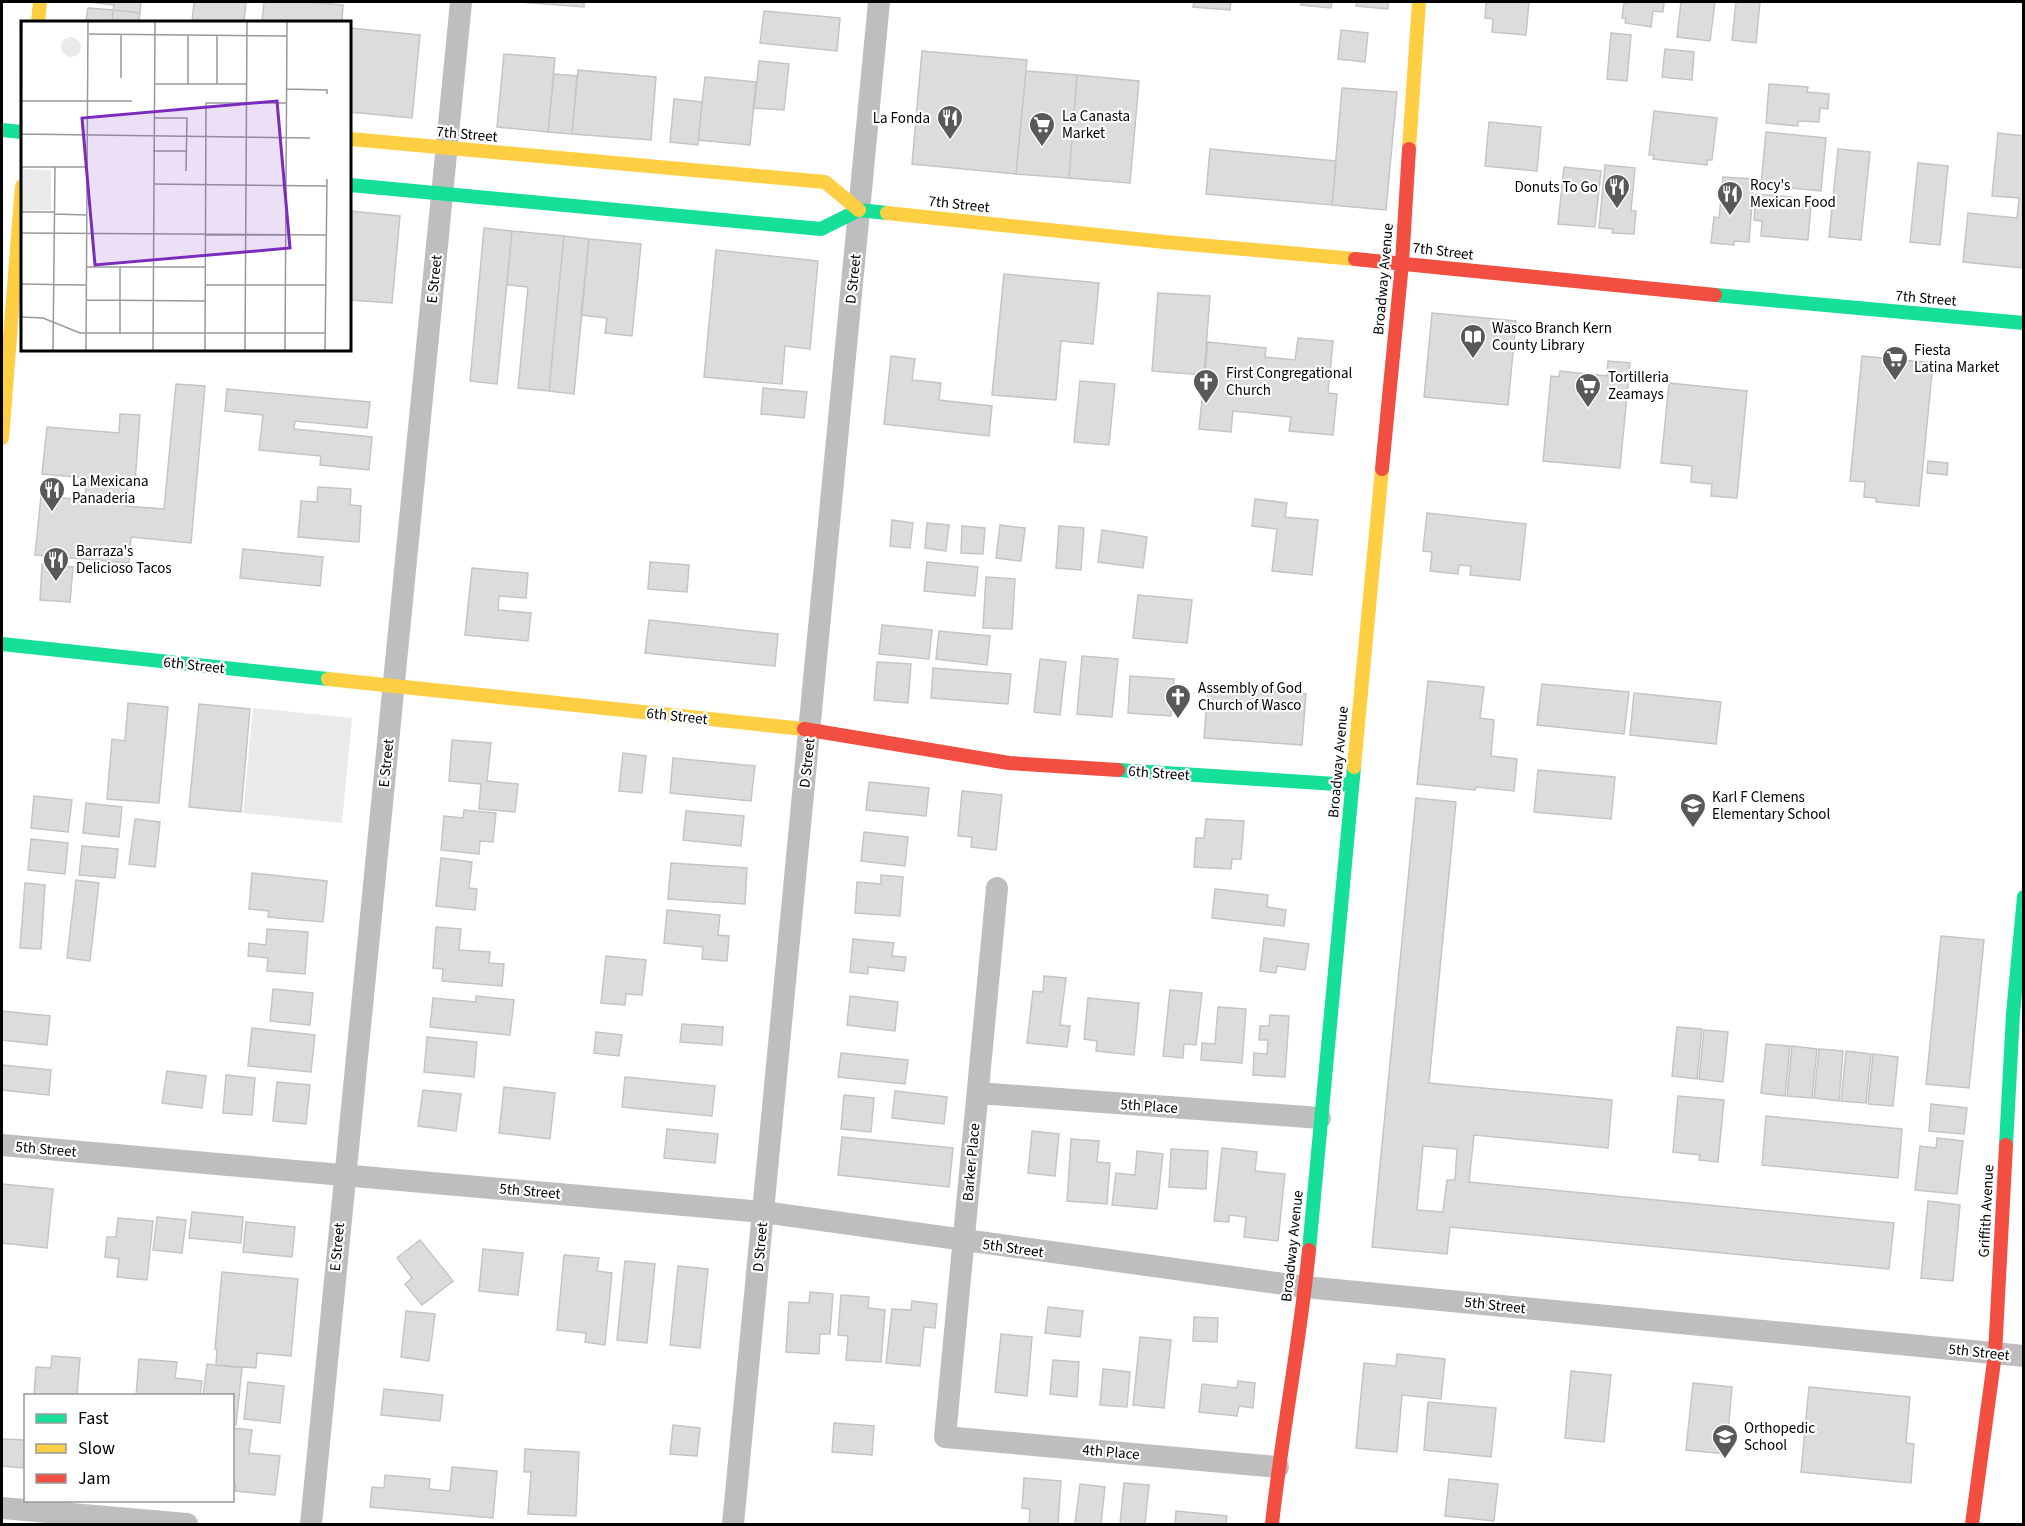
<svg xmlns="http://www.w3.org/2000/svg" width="2025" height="1526" viewBox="0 0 2025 1526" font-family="'Source Sans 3',sans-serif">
<rect width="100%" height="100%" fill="#fff"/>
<path fill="#eaeaea" d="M253,708L352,718L342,823L243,813Z"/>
<path fill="#dcdcdc" stroke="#c5c5c5" stroke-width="1.5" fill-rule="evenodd" d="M88,2H141L140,13L113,10L114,5Z
M194,2H246L244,22H192Z
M264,2H306L343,5L342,22H262Z
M519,2H584V7Z
M1194,2H1231L1230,10L1193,7Z
M1301,2H1332L1331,8L1301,5Z
M1357,2H1388V9L1356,6Z
M1486,2H1529L1526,35L1492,32L1493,19L1485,18Z
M1630,2H1664L1663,12L1653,11L1651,27L1625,23L1626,18H1622L1624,3H1630Z
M1681,2H1715L1710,41L1677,37Z
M1736,2H1760L1756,43L1732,40Z
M88,8L113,10L112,22H86Z
M113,10L140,13L139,22H112Z
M764,11L840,18L837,51L760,43Z
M350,28L420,35L412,118L350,112Z
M1341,30L1368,33L1365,62L1338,59Z
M1611,33L1631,35L1627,81L1607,79Z
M1665,49L1694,52L1692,80L1662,77Z
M922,51L1027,60L1016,174L912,164Z
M504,54L555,58L548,132L497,127Z
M759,61L789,64L784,110L754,108Z
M578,70L656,77L651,140L572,134Z
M1026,71L1077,75L1069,178L1016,174Z
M554,74L577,76L572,134L548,132Z
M1077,75L1139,81L1130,183L1069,178Z
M705,77L756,82L750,145L698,140Z
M1769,84L1808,87L1807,92L1829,94L1828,109L1820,108L1819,122L1798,121V126L1766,123Z
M1342,88L1397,92L1386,210L1332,205Z
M674,99L702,102L698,145L670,142Z
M1654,111L1717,118L1712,160H1707V165L1653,159L1654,155H1649Z
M1489,122L1541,127L1537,171L1485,166Z
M1766,132L1826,138L1821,191L1761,185Z
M1998,133L2024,136L2023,268L1963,262L1968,213L2017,218L2019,198L1992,196Z
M1210,149L1336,161L1332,205L1206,194Z
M1838,149L1870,152L1861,240L1829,237Z
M1918,163L1948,166L1940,245L1910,242Z
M1605,165L1635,168L1631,211H1636L1634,234L1612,233L1613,229L1599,228Z
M1564,167L1601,171L1595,227L1558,224Z
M1723,177L1754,179L1749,242L1734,241V245L1711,243L1714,217L1719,218Z
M1756,194L1792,197V203L1811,205L1808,240L1761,236L1762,221L1754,220Z
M350,211L400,216L392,303L350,300Z
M484,228L512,231L497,384L470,381Z
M512,231L564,236L549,391L518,388L528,287L507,285Z
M564,236L589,239L574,394L549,391Z
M589,239L641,244L632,336L605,333L607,318L581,315Z
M716,250L818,261L810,349L785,346L782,384L704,377Z
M1004,274L1099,283L1093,344L1061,341L1056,400L992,395Z
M1158,293L1210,296L1204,375L1152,371Z
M1432,313L1516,321L1508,405L1424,397Z
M1298,338L1333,341L1328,393L1337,394L1333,435L1289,431L1291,417L1233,411L1231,432L1199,429L1208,342L1266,348L1265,357L1295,360Z
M891,356L915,359L912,380L941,383L939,400L992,406L989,436L884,424Z
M1862,356L1933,363L1919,506L1876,502V498L1864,497L1865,482L1850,481Z
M1608,361L1630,363L1620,468L1543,461L1551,376L1559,377L1560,371L1607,376Z
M1080,381L1115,384L1109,445L1074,442Z
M1669,383L1747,391L1737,498L1711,496L1712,484L1691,482L1692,466L1661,463Z
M176,384L205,386L191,543L131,537L129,563L35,555L41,496L85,500L86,482L128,486L126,506L164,509Z
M763,388L807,392L804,418L761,414Z
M227,389L370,402L367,428L295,421L294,429L372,437L369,470L320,465L321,456L259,450L263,415L225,411Z
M120,414L140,415L135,482L42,474L47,427L119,433Z
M1928,461L1948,463L1947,475L1927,473Z
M318,487L351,489L350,505L361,506L359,542L298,537L301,501L317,502Z
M1255,499L1287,503L1285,517L1318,520L1312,575L1272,571L1277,529L1252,526Z
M1427,513L1526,524L1520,580L1470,575L1471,566L1459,565L1458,574L1430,571L1432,552L1423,551Z
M892,520L913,523L910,548L890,546Z
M927,523L949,525L946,551L925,548Z
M1000,525L1025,528L1021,561L996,558Z
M962,526L985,528L983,554L961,553Z
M1059,526L1084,528L1081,570L1056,568Z
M1102,530L1147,537L1143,568L1098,562Z
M243,549L323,557L320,586L240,578Z
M650,562L689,565L687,592L648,589Z
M927,562L978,567L975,596L924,591Z
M42,564L73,567L70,602L40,600Z
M472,568L528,573L526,598L499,596L498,610L531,613L528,641L465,635Z
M986,577L1015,579L1012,629L983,628Z
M1138,595L1192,600L1187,643L1133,638Z
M649,620L778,634L775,666L645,653Z
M882,625L932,630L929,659L879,654Z
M939,631L990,636L987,665L936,659Z
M1082,656L1118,659L1112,717L1077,714Z
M1040,659L1066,662L1060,715L1034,712Z
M877,662L911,664L908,703L874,700Z
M933,668L1011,674L1008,704L931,698Z
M1130,676L1174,679L1171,716L1128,713Z
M1428,681L1484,687L1480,718L1494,720L1491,756L1517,759L1514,791L1476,787L1475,790L1417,784Z
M1542,684L1629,692L1624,734L1537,725Z
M1208,686L1306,694L1302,745L1204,738Z
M1634,693L1721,702L1716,744L1630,735Z
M128,703L168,707L159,803L107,799L112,739L125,741Z
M199,704L250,709L241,812L189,807Z
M452,740L491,743L487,781L518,784L515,812L479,809L481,784L449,781Z
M623,753L646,756L642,793L619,791Z
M673,758L755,766L751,801L670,793Z
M1538,770L1615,777L1611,819L1534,812Z
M869,782L929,788L926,816L866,810Z
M962,791L1002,795L996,850L971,847L972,837L958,836Z
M34,796L72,800L68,832L31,828Z
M1416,798L1456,802L1429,1083L1612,1100L1608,1148L1474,1135L1469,1182L1894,1223L1889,1269L1450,1227L1447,1254L1372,1247ZM1423,1146L1457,1149L1455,1180H1447L1443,1212L1417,1210Z
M86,803L122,807L119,837L83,833Z
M464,810L496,813L493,842L480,841L479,854L441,850L444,816L463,818Z
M686,811L744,816L741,846L683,840Z
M135,819L160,822L155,867L129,864Z
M1206,819L1244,821L1241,859H1232L1231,869L1194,867L1196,838H1204Z
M864,832L908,837L905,866L861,861Z
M31,839L68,843L65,874L28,870Z
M82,846L118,849L115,878L79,875Z
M441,858L472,862L469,888L477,889L475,910L436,906Z
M671,863L747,868L745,904L668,899Z
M252,873L327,881L323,922L268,917L269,911L249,909Z
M881,875L903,877L900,916L855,913L857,882L881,884Z
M76,880L99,883L90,961L67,958Z
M25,883L45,885L41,949L20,948Z
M1215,889L1268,895L1267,907L1286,910L1284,926L1212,918Z
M667,910L720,915L718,935L729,936L727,961L702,959L703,947L664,943Z
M436,927L461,929L459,950L490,952L489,963L504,964L502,986L442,981L443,969L433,968Z
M267,929L308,932L305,974L267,971L268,958L248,956L249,943L266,945Z
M1941,936L1984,940L1969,1088L1926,1084Z
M1264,938L1309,944L1305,970L1277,966L1276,973L1260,971Z
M853,939L894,943L892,956L906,957L904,971L868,967V974L850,972Z
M606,956L646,960L642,995L626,994L625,1005L601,1003Z
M1044,976L1066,978L1060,1025L1070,1026L1067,1047L1027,1043L1033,991L1043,992Z
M273,989L313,993L310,1025L270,1021Z
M1170,990L1202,993L1196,1045L1184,1044L1183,1058L1163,1056Z
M476,996L514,1000L510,1035L430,1027L433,998L476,1002Z
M850,996L898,1002L895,1031L847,1025Z
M1088,998L1139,1003L1134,1055L1096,1051L1097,1041L1084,1039Z
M1218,1007L1246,1009L1242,1063L1201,1060L1202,1043L1215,1044Z
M2,1011L50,1016L47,1045L2,1040Z
M1270,1015L1289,1016L1285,1077L1253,1075L1254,1053L1267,1054L1268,1040H1259L1260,1026H1269Z
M682,1024L723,1027L722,1045L680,1042Z
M1677,1027L1702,1029L1697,1079L1672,1076Z
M252,1028L315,1035L311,1072L248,1066Z
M1704,1030L1728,1032L1723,1082L1699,1079Z
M596,1032L622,1035L619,1056L594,1053Z
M427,1037L477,1042L474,1077L424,1072Z
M1766,1044L1790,1046L1785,1096L1761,1093Z
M1792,1046L1817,1049L1812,1098L1787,1096Z
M1819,1049L1843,1051L1839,1101L1814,1098Z
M1846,1051L1871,1054L1866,1103L1841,1101Z
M841,1053L908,1060L905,1084L838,1077Z
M1873,1054L1898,1057L1893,1106L1868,1104Z
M2,1065L51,1070L49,1095L2,1090Z
M167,1071L206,1076L202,1108L162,1103Z
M226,1075L255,1078L252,1115L223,1113Z
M625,1077L715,1086L712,1116L622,1107Z
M277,1082L310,1085L306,1124L273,1121Z
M504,1087L555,1093L550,1139L499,1133Z
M423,1090L461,1094L456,1131L418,1126Z
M895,1091L947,1097L944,1124L892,1118Z
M844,1095L874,1098L871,1132L841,1129Z
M1678,1096L1724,1100L1718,1162L1699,1160L1700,1155L1673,1152Z
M1931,1104L1967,1108L1964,1134L1929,1131Z
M1766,1116L1902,1129L1898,1178L1762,1165Z
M667,1129L718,1134L715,1163L664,1158Z
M1032,1131L1059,1134L1055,1176L1028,1173Z
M842,1137L953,1148L949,1187L838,1175Z
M1937,1138L1963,1141L1957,1194L1915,1190L1920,1146L1936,1148Z
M1071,1139L1099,1141L1097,1162L1110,1163L1107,1204L1067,1201Z
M1222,1148L1257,1152L1255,1171L1285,1174L1278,1241L1244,1237L1246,1217L1229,1215V1222L1214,1221Z
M1171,1149L1208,1151L1206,1189L1169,1187Z
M1137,1151L1163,1154L1157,1209L1112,1205L1116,1173L1135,1175Z
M2,1184L53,1189L47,1248L2,1243Z
M1928,1201L1960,1205L1953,1281L1921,1278Z
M192,1212L243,1217L241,1243L189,1238Z
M157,1217L186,1220L182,1253L153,1250Z
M118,1218L153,1221L147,1280L117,1277L119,1259L105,1257L107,1237H116Z
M246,1222L295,1227L292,1257L243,1252Z
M420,1240L453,1281L422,1305L405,1284L412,1278L397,1258Z
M483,1249L523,1253L518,1295L479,1291Z
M564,1255L599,1258L597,1271L612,1273L605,1345L585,1342L586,1333L557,1330Z
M625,1261L655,1264L647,1343L617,1340Z
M678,1266L708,1269L700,1348L670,1345Z
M222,1272L298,1279L291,1356L257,1353L256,1368L216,1365L217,1349H215Z
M810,1292L833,1294L830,1334H820L819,1354L786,1352L789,1302L809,1303Z
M841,1295L869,1297L868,1308L885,1310L881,1362L846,1360L848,1336L838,1335Z
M912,1301L937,1304L935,1328L924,1327L920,1366L886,1363L892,1309L911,1310Z
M1048,1307L1083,1311L1080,1337L1045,1333Z
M406,1311L435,1314L429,1361L401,1357Z
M1194,1317L1218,1318L1217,1342L1193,1341Z
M1001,1334L1032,1337L1027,1396L995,1392Z
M1140,1337L1171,1340L1164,1408L1133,1405Z
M1397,1354L1445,1359L1441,1399L1402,1395L1397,1452L1356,1448L1364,1363L1396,1366Z
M52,1356L80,1358L77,1396H34L36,1367L51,1368Z
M139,1359L177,1362L175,1378L202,1381L200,1396H136Z
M1053,1360L1079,1362L1077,1397L1050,1394Z
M207,1364L242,1368L236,1425H232V1396H203Z
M1103,1369L1130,1372L1127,1407L1100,1405Z
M1571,1371L1611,1375L1604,1442L1565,1438Z
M1238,1381L1255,1383L1253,1408L1239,1406L1237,1416L1199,1412L1202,1384L1237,1388Z
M248,1382L284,1386L280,1423L244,1419Z
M1693,1383L1732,1387L1726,1454L1686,1450Z
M1809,1387L1910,1397L1906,1443L1914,1444L1911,1483L1801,1472Z
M384,1389L443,1395L440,1421L381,1415Z
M1428,1402L1496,1408L1491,1457L1424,1450Z
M834,1423L874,1426L872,1455L832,1452Z
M673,1425L700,1428L697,1456L670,1454Z
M232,1428L252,1430L249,1453L280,1456L275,1495L235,1491L236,1484L232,1483Z
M2,1439L25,1440L23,1468L2,1466Z
M525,1449L579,1452L576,1516L528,1514L531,1472H524Z
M452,1467L497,1471L493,1518L370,1507L372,1487L384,1488L385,1475L430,1479L429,1489L450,1491Z
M1024,1478L1061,1481L1058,1524H1029L1030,1509L1022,1508Z
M1449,1479L1498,1484L1494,1521L1445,1516Z
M1124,1483L1149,1485L1145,1524H1120Z
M1080,1484L1105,1487L1101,1524H1075Z
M1176,1511L1227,1516L1226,1524H1175Z"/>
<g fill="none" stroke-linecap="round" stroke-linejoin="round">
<path stroke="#bebebe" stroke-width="22" d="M997,888L945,1437L1278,1467
M978,1093L1320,1118
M2,1145L763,1212L1305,1287L2024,1356
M2,1508L187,1524
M311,1524L461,2
M733,1524L879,2"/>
<path stroke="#16e098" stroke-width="14" d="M2,130L22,132
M350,185L821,229L859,210L887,213
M1715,295L2024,323
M2,644L328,679
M1118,770L1352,785
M2006,1145L2013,1014L2024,897
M1309,1250L1354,767"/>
<path stroke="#ffcf43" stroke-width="14" d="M38,22L40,2
M350,139L825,182L859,210
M1409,149L1419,2
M887,213L1165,242L1355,259
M2,438L22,186
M328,679L804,729
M1354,767L1382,469"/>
<path stroke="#f24e42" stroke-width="14" d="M1355,259L1715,295
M1382,469L1402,263L1409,149
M804,729L1009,763L1118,770
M1272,1524C1282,1432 1300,1342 1309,1250
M1972,1524L1995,1354L2006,1145"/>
</g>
<defs>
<symbol id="restaurant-pin" viewBox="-11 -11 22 30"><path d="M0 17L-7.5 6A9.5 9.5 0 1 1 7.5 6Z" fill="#595959" stroke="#fff"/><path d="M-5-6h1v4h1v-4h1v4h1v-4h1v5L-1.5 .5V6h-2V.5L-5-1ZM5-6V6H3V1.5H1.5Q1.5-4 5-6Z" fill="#fff"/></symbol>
<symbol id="supermarket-pin" viewBox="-11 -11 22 30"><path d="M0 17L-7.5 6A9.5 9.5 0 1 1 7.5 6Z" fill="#595959" stroke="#fff"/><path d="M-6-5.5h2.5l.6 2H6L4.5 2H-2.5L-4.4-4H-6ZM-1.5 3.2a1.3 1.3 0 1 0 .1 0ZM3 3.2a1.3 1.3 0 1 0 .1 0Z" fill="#fff"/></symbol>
<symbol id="library-pin" viewBox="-11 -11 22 30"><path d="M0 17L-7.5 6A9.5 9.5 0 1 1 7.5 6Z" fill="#595959" stroke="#fff"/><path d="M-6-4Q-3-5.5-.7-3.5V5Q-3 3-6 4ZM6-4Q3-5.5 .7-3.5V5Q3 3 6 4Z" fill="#fff"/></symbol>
<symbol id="church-pin" viewBox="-11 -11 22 30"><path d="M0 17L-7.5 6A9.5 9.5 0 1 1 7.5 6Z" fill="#595959" stroke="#fff"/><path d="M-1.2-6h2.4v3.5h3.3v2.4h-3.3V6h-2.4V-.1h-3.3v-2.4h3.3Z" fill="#fff"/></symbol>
<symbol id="school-pin" viewBox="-11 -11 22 30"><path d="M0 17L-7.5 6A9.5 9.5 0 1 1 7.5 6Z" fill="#595959" stroke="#fff"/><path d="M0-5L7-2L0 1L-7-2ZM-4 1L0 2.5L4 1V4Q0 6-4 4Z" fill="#fff"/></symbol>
</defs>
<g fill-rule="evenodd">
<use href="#restaurant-pin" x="935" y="103" width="30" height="40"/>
<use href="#supermarket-pin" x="1027" y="110" width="30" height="40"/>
<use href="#restaurant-pin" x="1602" y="172" width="30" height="40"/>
<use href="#restaurant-pin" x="1715" y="179" width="30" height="40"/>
<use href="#library-pin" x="1458" y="322" width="30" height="40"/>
<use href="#supermarket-pin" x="1880" y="344" width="30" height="40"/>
<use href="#church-pin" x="1191" y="367" width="30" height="40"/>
<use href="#supermarket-pin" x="1573" y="371" width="30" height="40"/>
<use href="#restaurant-pin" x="37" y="475" width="30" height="40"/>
<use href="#restaurant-pin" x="41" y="545" width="30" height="40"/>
<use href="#church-pin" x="1163" y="682" width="30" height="40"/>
<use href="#school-pin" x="1678" y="791" width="30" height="40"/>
<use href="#school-pin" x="1710" y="1422" width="30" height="40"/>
</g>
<g text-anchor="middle" stroke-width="4.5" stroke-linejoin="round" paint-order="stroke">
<g font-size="15" fill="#000" stroke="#fff" text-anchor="start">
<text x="1062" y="121">La Canasta<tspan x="1062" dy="17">Market</tspan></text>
<text x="930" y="123" text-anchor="end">La Fonda</text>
<text x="1750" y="190">Rocy's<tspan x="1750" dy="17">Mexican Food</tspan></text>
<text x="1598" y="192" text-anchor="end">Donuts To Go</text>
<text x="1492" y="333">Wasco Branch Kern<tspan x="1492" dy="17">County Library</tspan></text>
<text x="1914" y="355">Fiesta<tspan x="1914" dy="17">Latina Market</tspan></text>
<text x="1226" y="378">First Congregational<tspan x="1226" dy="17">Church</tspan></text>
<text x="1608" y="382">Tortilleria<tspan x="1608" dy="17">Zeamays</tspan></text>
<text x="72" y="486">La Mexicana<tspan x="72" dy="17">Panaderia</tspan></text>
<text x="76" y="556">Barraza's<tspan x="76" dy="17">Delicioso Tacos</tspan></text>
<text x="1198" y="693">Assembly of God<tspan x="1198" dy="17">Church of Wasco</tspan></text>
<text x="1712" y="802">Karl F Clemens<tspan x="1712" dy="17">Elementary School</tspan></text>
<text x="1744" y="1433">Orthopedic<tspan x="1744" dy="17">School</tspan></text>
</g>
<g font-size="15" fill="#000" stroke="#fff">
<text transform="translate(467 134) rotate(5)" y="5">7th Street</text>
<text transform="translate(959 204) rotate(6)" y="5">7th Street</text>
<text transform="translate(1443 251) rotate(7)" y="5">7th Street</text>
<text transform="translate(434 279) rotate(-84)" y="5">E Street</text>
<text transform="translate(853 279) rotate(-84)" y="5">D Street</text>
<text transform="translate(1383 279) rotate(-85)" y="5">Broadway Avenue</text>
<text transform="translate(1926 298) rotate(5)" y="5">7th Street</text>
<text transform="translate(194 665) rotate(6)" y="5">6th Street</text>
<text transform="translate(677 716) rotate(6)" y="5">6th Street</text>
<text transform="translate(1338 762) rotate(-85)" y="5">Broadway Avenue</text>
<text transform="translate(386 763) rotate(-84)" y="5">E Street</text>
<text transform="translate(807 763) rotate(-84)" y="5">D Street</text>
<text transform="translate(1159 773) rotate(4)" y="5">6th Street</text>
<text transform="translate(1149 1106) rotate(4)" y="5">5th Place</text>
<text transform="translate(46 1149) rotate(5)" y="5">5th Street</text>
<text transform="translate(971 1162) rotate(-85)" y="5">Barker Place</text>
<text transform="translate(530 1191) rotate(5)" y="5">5th Street</text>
<text transform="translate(1986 1211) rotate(-87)" y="5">Griffith Avenue</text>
<text transform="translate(1292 1246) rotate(-84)" y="5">Broadway Avenue</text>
<text transform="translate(337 1247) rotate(-85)" y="5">E Street</text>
<text transform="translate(760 1247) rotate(-85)" y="5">D Street</text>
<text transform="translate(1013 1248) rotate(8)" y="5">5th Street</text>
<text transform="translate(1495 1305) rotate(6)" y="5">5th Street</text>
<text transform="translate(1979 1352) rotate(6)" y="5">5th Street</text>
<text transform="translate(1111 1452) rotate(5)" y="5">4th Place</text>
</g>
</g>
<g transform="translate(21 21)">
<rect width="330" height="330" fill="#fff"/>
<path d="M40 26a10 10 0 1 1 20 0a10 10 0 1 1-20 0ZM0,148L30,149V189L0,190Z" fill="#eaeaea"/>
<path fill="none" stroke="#999" stroke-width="1.5" d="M68,13L266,15M100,57V14M134,63H226M167,63V14M196,63V14M266,68L306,69V73M1,80H111M134,97H166L165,150M0,113L289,117M132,130H166M0,146L1,1M1,146H67M132,163L306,165M0,191H33M33,193L66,194M0,212L305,214M184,214H264M66,246H184M0,263L65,264M184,264H305M66,279L184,280M0,296L22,297L59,312H304M99,313V246M32,329L34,146M65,329L67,1M132,329L134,1M184,329L185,82H266M224,329L226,1M264,329L266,1M304,329L306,158"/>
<path fill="#7b2cbf" fill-opacity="0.15" stroke="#7b2cbf" stroke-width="3" d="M256,80L269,227L74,244L61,97Z"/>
<rect width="330" height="330" fill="none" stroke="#000" stroke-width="3"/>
</g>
<rect width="2025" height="1526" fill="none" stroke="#000000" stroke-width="6"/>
<rect x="24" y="1394" width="210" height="108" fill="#ffffff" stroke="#999999" stroke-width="1.5"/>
<rect x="36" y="1414" width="30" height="9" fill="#16e098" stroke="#999999" stroke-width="1.5"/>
<text x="78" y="1424" font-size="18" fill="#000000">Fast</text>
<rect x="36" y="1444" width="30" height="9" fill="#ffcf43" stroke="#999999" stroke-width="1.5"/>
<text x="78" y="1454" font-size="18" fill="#000000">Slow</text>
<rect x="36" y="1474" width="30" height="9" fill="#f24e42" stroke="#999999" stroke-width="1.5"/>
<text x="78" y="1484" font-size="18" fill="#000000">Jam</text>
</svg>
